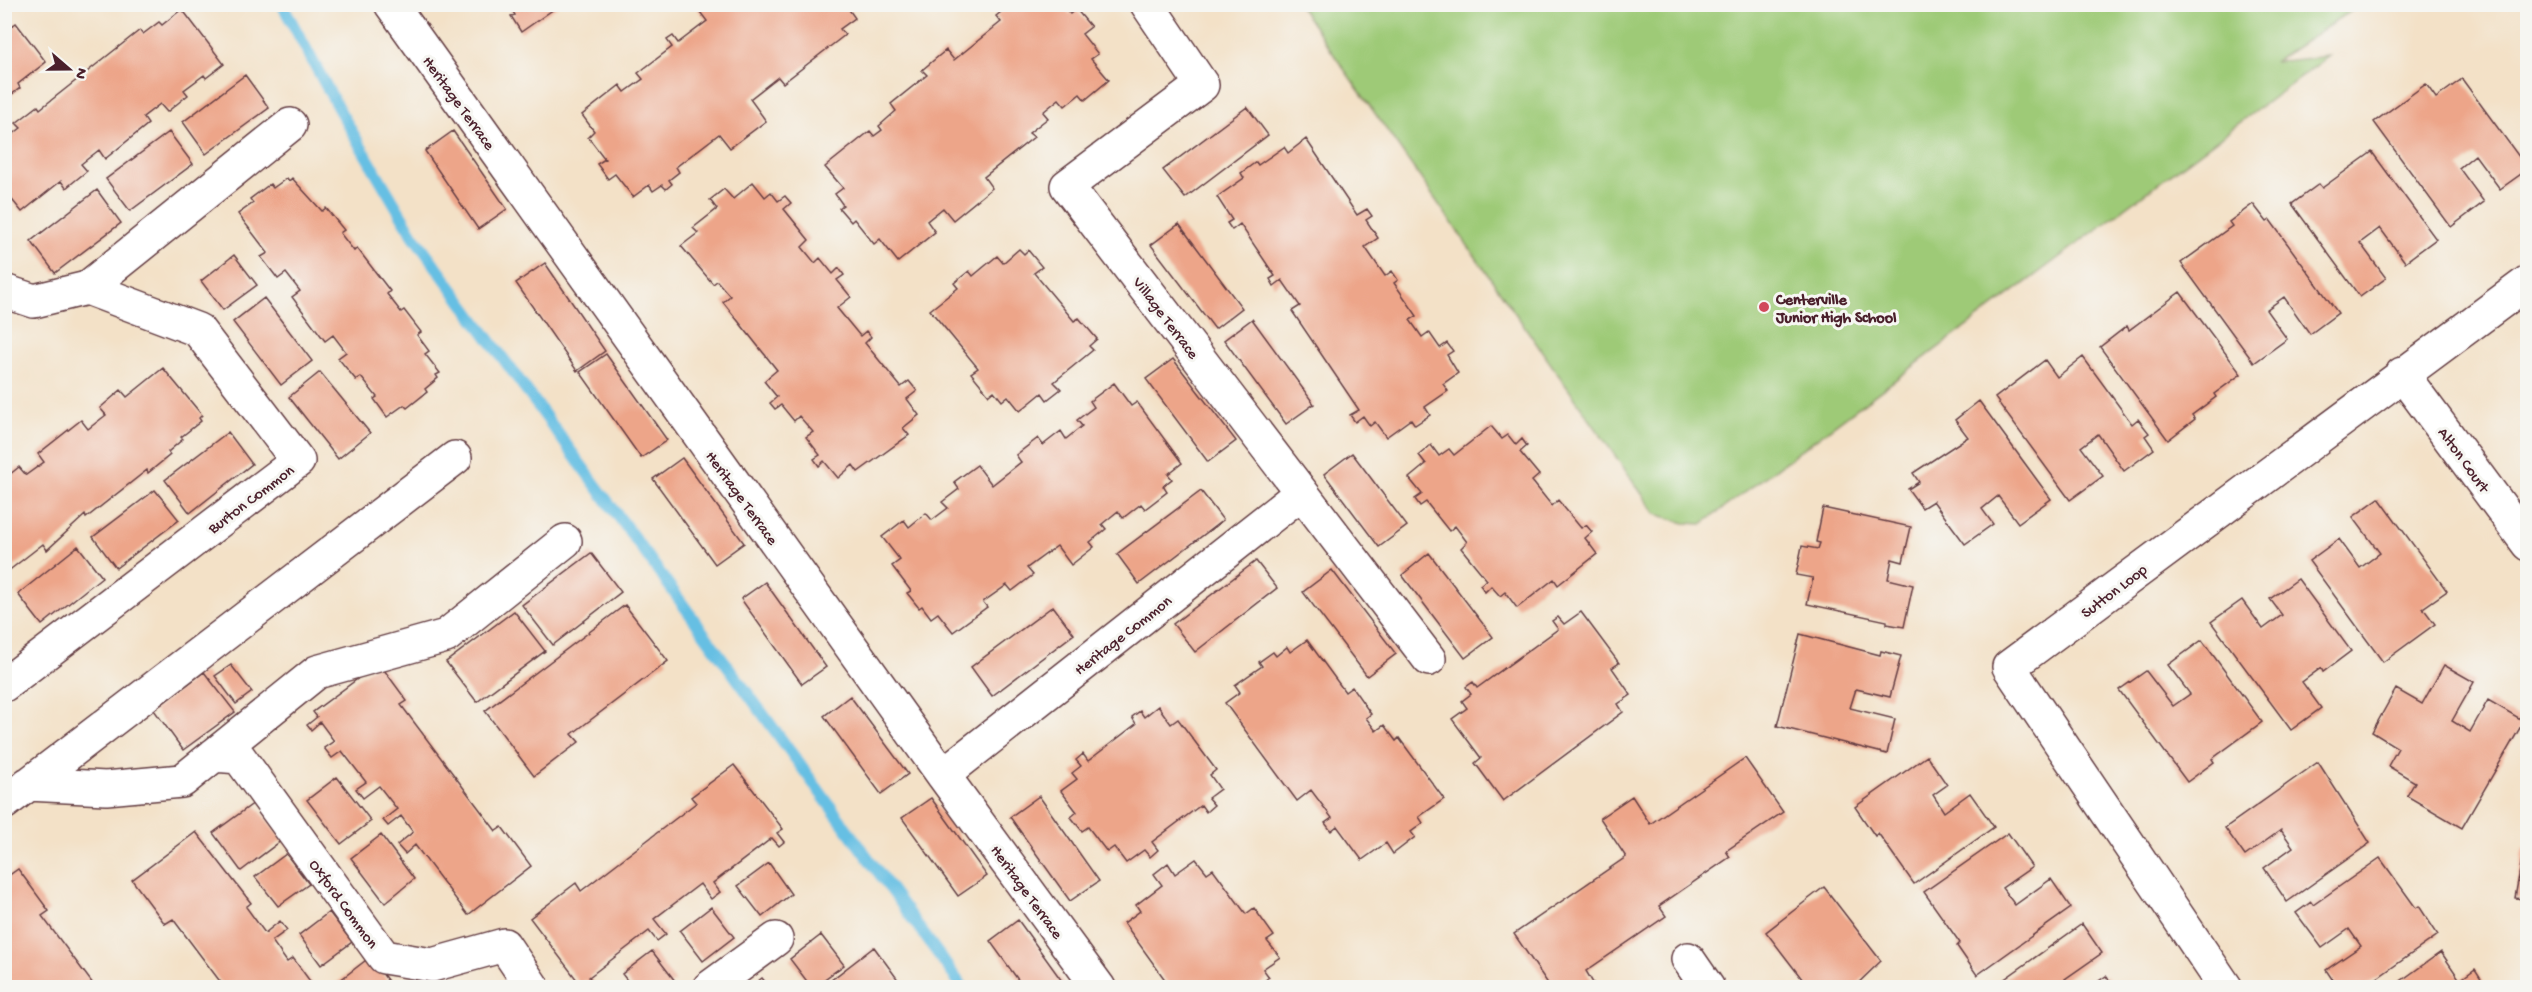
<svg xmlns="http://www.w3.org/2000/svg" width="2532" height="992" viewBox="0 0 2532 992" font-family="'Gochi Hand',sans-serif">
<rect width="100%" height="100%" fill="#f6f6f2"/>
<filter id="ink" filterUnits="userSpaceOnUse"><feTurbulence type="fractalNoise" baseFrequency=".0167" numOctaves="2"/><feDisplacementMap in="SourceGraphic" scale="12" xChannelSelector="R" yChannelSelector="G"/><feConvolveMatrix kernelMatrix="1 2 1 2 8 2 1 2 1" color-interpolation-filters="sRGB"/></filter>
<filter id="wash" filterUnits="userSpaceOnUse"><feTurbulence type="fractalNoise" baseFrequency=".008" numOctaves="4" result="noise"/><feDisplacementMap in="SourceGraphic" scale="24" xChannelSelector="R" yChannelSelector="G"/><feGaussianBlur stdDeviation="1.35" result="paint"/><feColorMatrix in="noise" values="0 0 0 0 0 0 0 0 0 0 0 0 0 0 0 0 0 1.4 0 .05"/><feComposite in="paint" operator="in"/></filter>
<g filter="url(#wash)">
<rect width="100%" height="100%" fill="#f3e1c7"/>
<path fill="#9eca77" stroke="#747451" stroke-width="1.5" d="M1299,5H2360L2274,62L2329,56L1702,524L1685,523L1656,514Z"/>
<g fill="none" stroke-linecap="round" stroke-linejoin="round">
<path stroke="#66bfe3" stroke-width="12" d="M282,4L338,108L413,235L963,988"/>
</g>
<g id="blocks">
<path fill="#eda589" d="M508,4H561L521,32L511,16L515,15Z
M701,4H845L855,18L840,29L845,35L783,83L778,77L750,99L766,121L730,148L719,134L676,167L679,172L669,180L672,184L666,189L662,185L653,191L649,185L633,197L615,174L608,179L597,164L605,159L588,137L594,131L582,115L620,85L625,92L643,79L638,73L672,47L667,40L673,36L678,43L707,21L697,8Z
M1011,4H1062L1070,14L1076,9L1091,27L1082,34L1098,54L1091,59L1109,80L1085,100L1080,94L1065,106L1059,99L1043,112L1048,118L1029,133L1034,137L984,177L992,188L953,220L943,208L927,221L935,232L898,262L880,239L874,244L854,219L851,222L839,208L843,205L835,194L843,188L825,167L870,131L874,136L882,130L879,126L896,111L891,104L927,75L922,70L946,50L954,60L1001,22L996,16Z
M182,9L224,64L206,78L204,75L184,90L188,95L167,112L160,104L143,117L148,124L105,159L99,150L81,164L87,171L66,188L61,181L22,212L4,190V141L21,128L16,123L38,106L40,109L140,30L143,34L159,22L162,25Z
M16,23L46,62L18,84L20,88L7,98L4,95V32Z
M245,75L269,108L206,154L183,122Z
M2462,79L2528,169L2500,189L2475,155L2459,168L2484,202L2451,227L2374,122L2426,84L2436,98Z
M1247,107L1268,135L1185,198L1163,170Z
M453,131L507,209L478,229L425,151Z
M169,132L193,164L130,211L106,179Z
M1306,139L1357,215L1367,209L1372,216L1366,220L1378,238L1365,247L1385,276L1392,271L1398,280L1394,283L1417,316L1410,320L1422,337L1429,332L1440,348L1447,343L1453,351L1447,355L1458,373L1443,384L1448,391L1425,407L1430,415L1415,425L1411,419L1386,437L1375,422L1370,426L1363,416L1355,422L1350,415L1359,410L1292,311L1300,306L1282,280L1274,286L1270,279L1275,276L1240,224L1232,230L1227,223L1232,220L1217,197L1244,178L1241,173L1256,162L1258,165L1284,147L1288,153Z
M2372,152L2436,239L2405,262L2380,228L2360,243L2386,278L2360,297L2292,204L2319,184L2322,188Z
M287,178L289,181L292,178L322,211L326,208L344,230L340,233L354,251L357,248L390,291L387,294L401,312L404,310L421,332L417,335L429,351L425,354L440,373L436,375L438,378L425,389L427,392L407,408L404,405L387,417L374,399L377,397L361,377L356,380L338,358L346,352L333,335L325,341L292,297L300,291L286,273L278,279L261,257L268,253L238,214L253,203L250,199L270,184L273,188Z
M753,182L765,197L771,192L778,201L785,196L791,203L784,209L809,240L802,247L815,263L820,258L833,274L839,268L844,275L837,280L851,297L837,308L860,336L866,331L871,337L865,343L901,387L909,381L917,391L907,399L919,415L903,428L909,435L858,472L853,465L838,478L824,461L819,466L814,459L820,455L806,437L813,432L799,416L794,421L781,405L775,409L770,403L777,397L764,381L777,370L723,302L730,296L717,281L713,284L681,246L698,233L693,228L717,209L710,200L724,189L733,199Z
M97,190L121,223L55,273L31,241Z
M2253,204L2267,222L2270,220L2338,313L2310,334L2284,297L2266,310L2287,339L2254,363L2181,263L2232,226L2229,222Z
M1179,224L1242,308L1215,329L1151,245Z
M1019,249L1024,254L1028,250L1042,267L1034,273L1074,321L1079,318L1097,339L1089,346L1093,350L1054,382L1061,389L1047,400L1042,393L1020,411L1008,396L1002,401L994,391L989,395L971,373L978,368L930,310L958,288L954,283L969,271L973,276L997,256L1003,263Z
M234,255L257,285L223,310L201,281Z
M545,263L605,351L577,371L516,283Z
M2180,292L2241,374L2214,394L2216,397L2192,415L2195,419L2168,440L2100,347L2127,326L2129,330Z
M264,298L312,361L281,385L233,322Z
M1252,319L1314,404L1286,424L1224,340Z
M606,354L667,440L641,458L580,372Z
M2083,357L2132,424L2138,419L2149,433L2145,436L2154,449L2124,471L2098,434L2081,447L2103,476L2070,500L1995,398L2045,360L2057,377Z
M1173,359L1236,441L1208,462L1146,379Z
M163,368L202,415L199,418L201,421L181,437L183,439L168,452L170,455L148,473L147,470L86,518L85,515L47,550L43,544L7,572L4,568V479L19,467L26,475L44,462L38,454L81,420L88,429L106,415L100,408L121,390L127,397Z
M320,372L370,433L338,459L289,397Z
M1114,383L1131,406L1137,402L1182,463L1168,474L1172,479L1163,486L1167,492L1145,509L1141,504L1123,518L1118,511L1102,524L1106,529L1090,542L1094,547L1071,565L1057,546L1027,568L1033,575L1012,591L1007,585L983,602L987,607L953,632L938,613L931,618L922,606L919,608L907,593L911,591L892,566L900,560L882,537L904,520L909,527L926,513L932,520L948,508L942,502L959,489L954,482L977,465L992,485L1021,462L1016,455L1038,438L1043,445L1061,431L1066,439L1082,426L1077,420L1094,407L1090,401Z
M1979,401L2051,499L2018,523L1998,496L1982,509L1993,524L1965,544L1933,501L1922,508L1908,489L1919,482L1913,473L1968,437L1955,420Z
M1491,426L1502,439L1508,435L1516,445L1522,439L1527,446L1520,452L1539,475L1532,481L1552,506L1558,500L1581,528L1586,525L1592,532L1585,538L1597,554L1558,585L1554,579L1517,608L1505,592L1500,596L1491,586L1485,592L1480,585L1487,580L1461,548L1467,542L1455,526L1449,531L1426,502L1420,506L1415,499L1422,494L1409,478L1426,464L1419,455L1431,445L1439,456L1449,449L1454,455Z
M228,432L252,464L190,513L165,480Z
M1352,453L1407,526L1379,547L1324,474Z
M682,458L744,543L715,564L653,479Z
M155,490L179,520L116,568L93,537Z
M1201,491L1223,520L1139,584L1117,554Z
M2379,498L2447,591L2423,608L2435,624L2383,662L2309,561L2339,539L2360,568L2380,553L2353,517Z
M1823,508L1911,527L1903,562L1892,559L1888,579L1913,585L1904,627L1887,624V621L1807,604L1813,578L1796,575L1802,546L1818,549L1820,543L1816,542Z
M78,546L102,577L42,625L18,594Z
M591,553L621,592L553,645L522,605Z
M1429,553L1493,637L1465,658L1402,575Z
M1256,561L1277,588L1195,652L1173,624Z
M1332,570L1396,654L1367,676L1303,592Z
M2298,579L2351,651L2323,672L2321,668L2302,682L2321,708L2291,730L2211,622L2242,600L2263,629L2282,615L2270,599Z
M765,582L826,667L802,684L741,599Z
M625,605L668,661L572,734L579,742L534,776L485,711Z
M1053,606L1074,634L992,696L971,667Z
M514,611L545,651L477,702L446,662Z
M1581,612L1619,663L1612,668L1631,695L1618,704L1623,712L1503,801L1475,763L1481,758L1452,719L1467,708L1462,701L1471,694L1466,687L1473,682L1477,688L1558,629L1552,621L1558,617L1564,624Z
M1800,634L1880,655L1881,651L1901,656L1890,697L1856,689L1850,708L1895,719L1887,754L1777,726Z
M1307,640L1345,692L1352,687L1371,714L1366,718L1376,731L1384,725L1396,741L1399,738L1444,799L1419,817L1423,823L1411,832L1415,837L1393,854L1386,843L1362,860L1337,826L1331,831L1325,823L1332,818L1311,790L1297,801L1225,703L1240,692L1235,685L1262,666L1259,662L1273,652L1276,656L1287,647L1290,652Z
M2202,640L2262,722L2212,759L2214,762L2187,782L2119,690L2146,671L2173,706L2190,694L2168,665Z
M379,663L407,701L401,705L496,831L502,827L531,866L468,915L415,845L405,854L397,845L413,832L401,816L388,826L383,820L397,809L379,786L363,798L356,789L366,782L342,751L332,758L324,748L334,741L320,722L311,730L307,725L317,717L313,712Z
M231,665L252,692L236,704L215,676Z
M2444,665L2474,682L2452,721L2470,732L2488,700L2524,721L2462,828L2407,796L2415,782L2388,766L2398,748L2372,732L2396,689L2422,704Z
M204,672L235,712L183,750L154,710Z
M850,696L908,774L881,794L824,716Z
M1158,706L1171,724L1178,719L1216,770L1210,775L1220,789L1208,798L1214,805L1206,812L1201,805L1152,842L1158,850L1150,857L1144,850L1126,863L1114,847L1107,852L1088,827L1082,831L1071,817L1077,812L1061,791L1077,779L1072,773L1081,766L1076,760L1083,754L1088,761L1136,724L1132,717L1140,711L1144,717Z
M1927,756L1947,785L1933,795L1944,812L1970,793L1994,827L1914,884L1878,833L1875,836L1855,807Z
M1745,758L1783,812L1726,851L1730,857L1659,906L1666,916L1586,971L1596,988H1551L1514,934L1626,857L1600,818L1632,796L1650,824Z
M2318,762L2370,843L2287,902L2264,868L2293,847L2281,830L2245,856L2225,828Z
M734,765L783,829L777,833L784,842L779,846L772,838L713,883L720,892L711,899L700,884L654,919L666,934L657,941L649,931L589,977L597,986L590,988L585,980L580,984L530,918L576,883L581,891L696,803L691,797Z
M337,777L371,821L341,844L307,800Z
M1039,796L1099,881L1070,901L1010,817Z
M931,798L987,876L958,896L902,818Z
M254,803L282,840L241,871L213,833Z
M196,832L251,903L246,907L265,933L280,921L287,930L272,941L287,962L293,958L315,988H225L173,919L165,924L132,880Z
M2008,833L2032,867L2002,888L2015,905L2051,879L2071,908L1977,975L1957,946L1960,943L1924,892Z
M381,835L414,879L385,903L351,858Z
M2524,847H2528V900L2515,898Z
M286,854L309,884L278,906L255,877Z
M2380,858L2416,908L2419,906L2438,935L2363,988H2338L2326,970L2361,946L2349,929L2322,948L2296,913L2311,902L2313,905Z
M1196,859L1207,873L1213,869L1246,914L1254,908L1274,936L1267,941L1280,957L1263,969L1269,977L1256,988H1171L1124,923L1140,911L1136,905L1162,885L1154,874L1168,863L1175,874Z
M769,863L791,894L762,917L738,886Z
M18,869L49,911L42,916L96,988H4V879Z
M1824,887L1881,961L1853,988H1809L1766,932Z
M711,907L734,937L703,961L680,931Z
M329,912L352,942L321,965L299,935Z
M1018,920L1067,988H1024L990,941Z
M2082,924L2102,953L2065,979L2071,988H1992Z
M821,935L844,965L812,988L790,959Z
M874,947L904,988H835L830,981Z
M652,951L675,981L667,988H633L622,974Z
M2441,952L2460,980L2475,969L2487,988H2391Z
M370,957L393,988H330Z
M2106,976L2115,988H2089Z
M762,978L770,988H749Z"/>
</g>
</g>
<g filter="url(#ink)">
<use href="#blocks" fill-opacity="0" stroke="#633c42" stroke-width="1.5"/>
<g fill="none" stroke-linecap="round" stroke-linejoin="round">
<defs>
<path id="street" d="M391,4L943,775L1099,988
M1147,4L1202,85L1067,186L1429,659
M4,291L34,301L87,288L290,125
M2402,374L2528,544
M4,685L298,461L198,330L87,288
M214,755L239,757L384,957L432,965L504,945L533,988
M943,775L1301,493
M28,784L106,788L182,781L317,672L446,636L565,541
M4,803L455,458
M1688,959L1708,988
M709,988L776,939
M2226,988L2009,667L2528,282"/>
</defs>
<use href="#street" stroke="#633c42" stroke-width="36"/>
<use href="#street" stroke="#fff" stroke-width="33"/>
</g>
</g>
<circle fill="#d1495b" stroke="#f6f6f2" stroke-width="2" cx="1764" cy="307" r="6"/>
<g text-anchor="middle" stroke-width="6" stroke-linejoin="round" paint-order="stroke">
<g font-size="16" fill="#4a1f2b" stroke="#f6f6f2">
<text transform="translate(460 102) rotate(54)" y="6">Heritage Terrace</text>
<text transform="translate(1167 317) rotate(53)" y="6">Village Terrace</text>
<text transform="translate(2465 459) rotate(54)" y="6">Alton Court</text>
<text transform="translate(743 497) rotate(54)" y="6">Heritage Terrace</text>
<text transform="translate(250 498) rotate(-37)" y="6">Burton Common</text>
<text transform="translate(2113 590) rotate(-37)" y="6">Sutton Loop</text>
<text transform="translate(1122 634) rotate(-38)" y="6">Heritage Common</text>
<text transform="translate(1028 891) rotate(54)" y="6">Heritage Terrace</text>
<text transform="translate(345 903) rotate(54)" y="6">Oxford Common</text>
</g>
<g font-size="16" font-weight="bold" fill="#4a1f2b" stroke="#f6f6f2" text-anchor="start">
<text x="1776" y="304">Centerville<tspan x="1776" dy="18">Junior High School</tspan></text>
</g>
</g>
<rect width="2532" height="992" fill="none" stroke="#f6f6f2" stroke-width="24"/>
<g transform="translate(69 69) rotate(110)" stroke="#f6f6f2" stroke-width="4.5" paint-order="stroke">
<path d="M0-4.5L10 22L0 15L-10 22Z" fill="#4a1f2b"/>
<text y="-9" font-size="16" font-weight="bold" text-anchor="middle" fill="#4a1f2b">N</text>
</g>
</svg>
